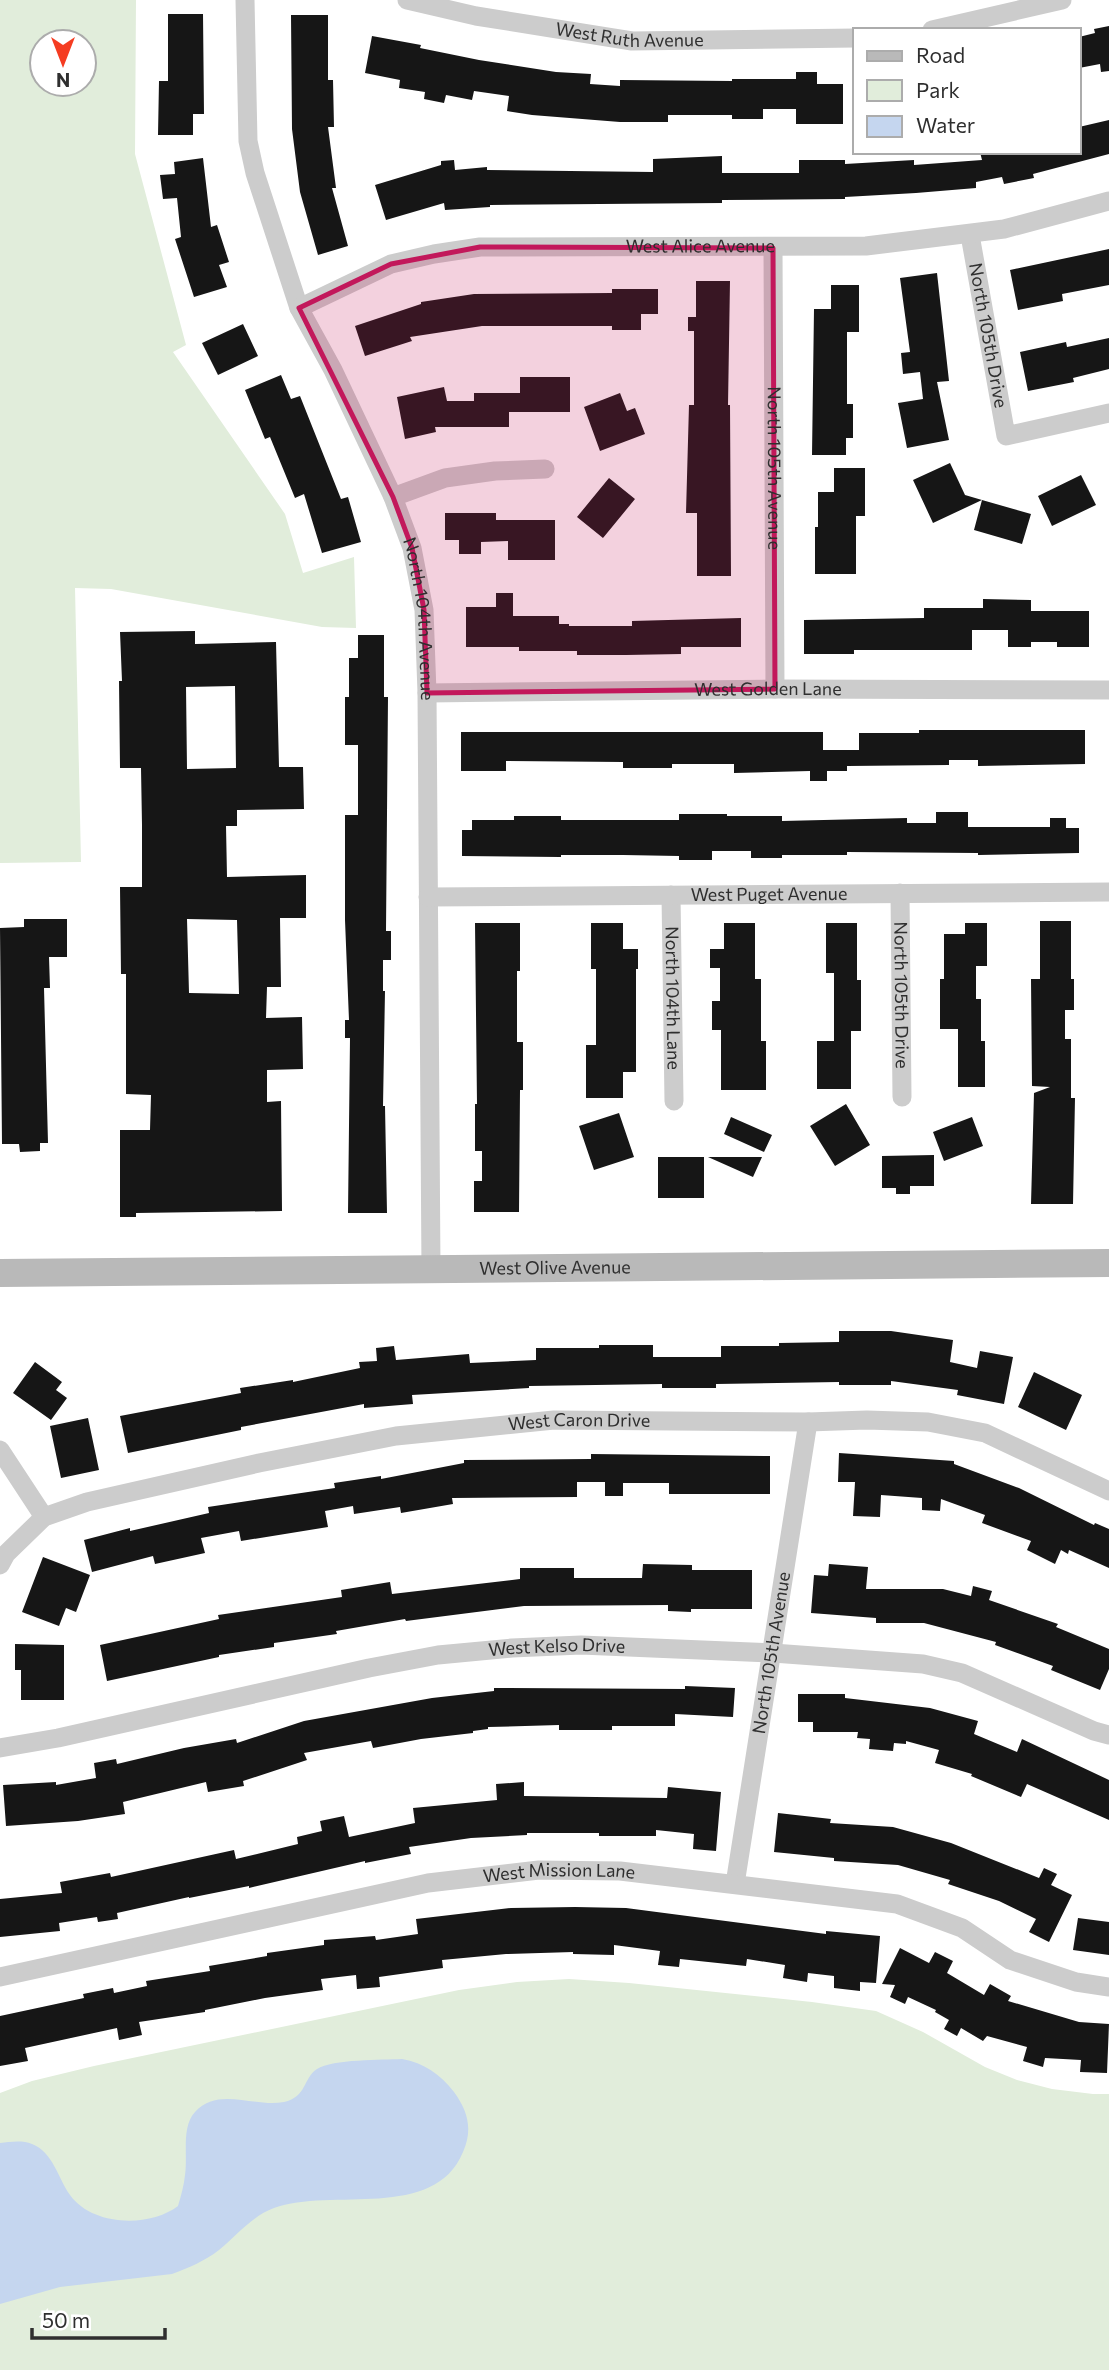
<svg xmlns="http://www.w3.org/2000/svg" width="1109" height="2370" viewBox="0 0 1109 2370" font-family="Commissioner,sans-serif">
<rect width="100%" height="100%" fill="#fff"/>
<path fill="#e1eddb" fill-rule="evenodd" d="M0,0H136L135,154L186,345L173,352L285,514L303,573L354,557L356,628L322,627L111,589L75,588L81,862L0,863ZM42,42H84V84H42Z
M569,1979L629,1983L812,2002L876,2011L923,2032L985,2067L1017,2080L1052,2089L1093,2094H1109V2370H0V2093L32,2081L94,2066L459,1990L517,1982Z"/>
<path fill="#c5d6ef" d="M402,2059C424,2063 440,2074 454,2092C468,2111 473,2130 463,2152C434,2222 331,2187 274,2208C252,2216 236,2236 219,2250C205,2261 188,2268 172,2274L60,2287L0,2304V2143C10,2142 22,2140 32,2144C53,2152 58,2178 70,2195C92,2226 149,2228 178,2206C181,2196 184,2185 185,2175C188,2155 181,2127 195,2112C218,2086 255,2108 284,2102C307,2097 303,2078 317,2069C333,2059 382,2060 402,2059Z"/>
<path fill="#161616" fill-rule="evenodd" d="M168,14H203L204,114H193V135H158L159,81H168Z
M291,15H328V80H333L334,127H328L336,188H332L348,246L318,255L300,192L292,129Z
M1109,26V71L1101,72L1100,64L1079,68V37L1095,33L1094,29Z
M372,36L421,45L420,48L479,60L556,72L591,74L590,84L620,86V80L732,81V79H796V72H817V84H843V124H796V109H763V119H732V115H668V122H620L532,115L507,111L509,96L474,91L472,100L446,95L444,103L424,99L425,92L399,88L400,80L365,73Z
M1109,120V154L1033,174L1034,178L1004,184L1002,177L976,182V188L916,193L845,197V199L722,200V203L490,205V207L445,210L444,203L386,220L375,185L441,165V161L454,160L455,170L487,167V170L653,172V159L722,156V173H799V160H845V164L914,160V165L982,160L980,152H1079V127Z
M203,158L211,227L217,225L229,262L219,265L227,287L194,297L175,239L181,237L177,198L163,199L160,175L175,174L174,162Z
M1109,249V285L1062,294L1063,301L1018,310L1010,270Z
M937,273L949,381L937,382L949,440L907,448L898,403L923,399L920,372L903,374L901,353L910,352L900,278Z
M696,281H730L728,405H730L731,576H697V513H686L689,405H694V331H688V317H696Z
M831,285H859V332H847V404H853V438H846V455H812L814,309H831Z
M612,289H658V314H641V330H612V326H482L410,337L412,341L365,356L355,326L421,304V302L474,294L612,293Z
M243,324L258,356L218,375L202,343Z
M1109,338V369L1073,378L1074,382L1028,391L1020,352L1066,342L1067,347Z
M281,375L291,399L300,396L341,499L348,497L361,542L322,553L304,494L295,498L270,437L265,439L245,390Z
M520,377H570V412H509V427H435L436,432L405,439L397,397L444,387L447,401H474V393H520Z
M620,393L627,411L635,408L645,434L600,451L584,407Z
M950,463L965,495L982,500L933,523L913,480Z
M834,468H865V516H856V574H815V527H818V492H834Z
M1081,475L1096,505L1052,526L1038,496Z
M609,478L635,499L603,538L577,517Z
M982,500L1031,514L1022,544L974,530Z
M445,513H496V520H555V560H508V541L481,542V554H459V540H445Z
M496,593H513V616H559V624H569V626H632V621L741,618V647H681V654L626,655H577V651H519V647H466V607H496Z
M983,599L1031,600V611H1089V647H1057V642H1031V647H1008V630H972V650H854V654H804V620L924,618V608H983Z
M195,631V644L276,642L279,767H303L304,809L237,810V826H226L227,877L306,875V918H280L281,987H267L266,1018L302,1017L303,1069L267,1070V1102L281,1101L282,1211L136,1213V1217H120V1130H150L151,1095L126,1094V974H121L120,887H142V825L141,768H120L119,681H122L120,632ZM235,686L236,768L187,769L186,687ZM187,919L237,920L239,994L189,993Z
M358,635H384V697H388L386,931H391V960H383V991H385L383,1106H385L387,1213H348L350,1038H345V1020H349L345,920V815H358V745H345V697H349V658H358Z
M919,730H1085V764L978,766V760H949V765L847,766V771H827V781H810V771L734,773V764H672V768H623V762L506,761V771H461V732H823V750H859V733H919Z
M936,812H968V827H1050V818H1066V828H1079V853L978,855V853L847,852V855H782V858H751V851H712V860H679V856L623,855H561V857L462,856V830H472V820H514V816H561V820H679V814H727V816H782V821L907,818V823H936Z
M24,919H67V957H49L50,988H44L48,1143H40V1151L20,1152L19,1144H2L0,928L24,927Z
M1040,921H1071V979H1074V1010H1065V1039H1071V1098H1075L1073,1204H1031L1034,1093L1050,1087L1032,1086L1031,979H1040Z
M475,923H520V971H517V1042H523V1090H520L519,1212H474V1181H482V1151H475V1104H477Z
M591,923H623V949H638V969H636V1072H623V1098H586V1045H596V969H591Z
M724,923H755V979H761V1041H766V1090H721V1030H712V1001H720V968H710V949H724Z
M826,923H857V980H861V1031H851V1089H817V1041H834V973H826Z
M965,923H987V966H976V999H981V1041H985V1087H958V1029H940V979H944V934H965Z
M846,1104L870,1145L835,1166L810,1126Z
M619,1113L634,1157L594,1170L579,1126Z
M731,1117L772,1135L764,1152L724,1134Z
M972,1117L983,1146L944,1161L933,1132Z
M934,1155V1186H910V1194H896V1188H882V1156Z
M658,1157H704V1198H658Z
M708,1157H762L753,1177Z
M839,1331H891L953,1340L950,1362L977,1368L980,1351L1013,1357L1004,1404L957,1395L958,1390L891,1381V1385H839V1382L716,1384V1388H662V1384L529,1386V1388L412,1395L413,1404L364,1408V1404L241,1427V1430L128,1453L120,1416L241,1393L240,1388L293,1380V1382L360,1368L359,1362L377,1361L376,1348L394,1346L396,1360L469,1354L470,1363L536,1360V1348H599V1345H653V1357H721V1346H779V1343L839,1342Z
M35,1362L62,1382L56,1390L67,1398L51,1420L13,1393Z
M1034,1372L1082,1395L1066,1430L1018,1407Z
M88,1418L99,1470L61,1478L50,1426Z
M839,1453L954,1461V1464L1019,1488L1094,1525L1095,1523L1109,1529V1568L1069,1550L1068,1554L1061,1550L1055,1564L1027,1550L1031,1541L982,1523L985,1515L941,1499L940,1511L922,1510V1498L881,1495L880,1517L853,1516L855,1482H838Z
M591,1454L770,1456V1494H669V1483H623V1496H605V1482H577V1497L452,1498L453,1504L401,1513L400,1507L354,1514L353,1506L325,1511L328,1527L241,1541L239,1531L201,1538L205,1553L155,1564L153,1556L92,1572L84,1540L130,1528V1531L209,1513L208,1507L335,1488L334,1483L381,1476V1479L464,1463V1460L591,1459Z
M43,1557L90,1575L76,1612L66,1608L59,1626L22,1612Z
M643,1564L692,1565V1570H752V1609H691V1612L668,1611V1605L524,1606L406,1621L405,1619L336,1631L337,1634L274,1643V1647L219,1655V1657L107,1681L100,1645L219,1619L218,1615L342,1597L341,1590L390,1582L392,1594L520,1579V1568H574V1578H642Z
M829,1564L868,1567L866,1589H943L971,1596L973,1586L992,1591L989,1600L1058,1624L1056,1627L1109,1649V1669L1100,1690L1051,1670L1053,1666L995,1645L996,1642L924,1623H876V1618L811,1613L814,1575L828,1576Z
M15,1644L64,1645V1700H21V1670H15Z
M685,1686L735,1688L733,1717L675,1714V1726H612V1730H559V1725L488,1727V1729L473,1731V1733L421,1739L373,1748L371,1741L304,1753L307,1760L243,1781L244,1786L208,1792L206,1782L123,1802L125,1814L78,1821L6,1826L3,1785L56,1782V1785L96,1778L94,1763L116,1759L117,1764L184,1748L236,1739L237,1743L304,1721L432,1698L494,1691V1688L685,1689Z
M798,1694H845V1698L930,1708L978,1721L974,1734L1017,1752L1022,1739L1109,1780V1820L1027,1784L1021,1797L971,1776L972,1774L935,1763L939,1750L906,1741V1744L894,1743L893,1751L869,1749L870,1739L857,1738L858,1732H813V1722H798Z
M524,1782V1796L667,1798L668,1787L721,1792L716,1851L693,1849L694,1834L656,1830V1836H599V1833H527V1835L471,1838L409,1847L411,1854L365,1863V1861L249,1888V1886L189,1898V1897L117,1913L118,1919L98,1922L97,1917L59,1923L60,1931L0,1937V1899L62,1893L60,1882L110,1873L111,1877L234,1850L236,1859L298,1844L297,1837L322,1831L320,1821L344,1816L349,1837L415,1823L413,1808L497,1800L496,1784Z
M778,1813L831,1819L830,1823L893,1827L951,1843L1039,1878L1044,1868L1057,1874L1051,1885L1072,1895L1049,1942L1029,1932L1036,1919L999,1901L948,1884L950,1880L898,1865L834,1861V1858L774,1852Z
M575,1907L626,1908L826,1934V1931L880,1936L876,1983L860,1982V1991L834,1988V1976L808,1973L807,1982L783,1978L785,1965L747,1959L746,1966L680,1959L679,1967L658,1965L660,1951L614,1945V1955L573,1954V1952L506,1954L442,1960L443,1968L379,1977L380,1987L357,1989L356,1975L321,1979L323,1990L265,1998L205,2010V2012L139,2022L142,2035L119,2040L117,2028L25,2048L28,2061L0,2066V2016L84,1998L83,1994L113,1988L114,1993L147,1986L146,1981L210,1971L209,1966L267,1956V1953L324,1945V1940L375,1936L376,1940L418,1934L416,1919L511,1908Z
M1078,1918L1109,1922V1955L1073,1950Z
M900,1948L929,1963L935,1952L953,1961L947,1973L984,1995L990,1984L1011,1996L1008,2001L1079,2022L1109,2024L1107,2073L1080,2072L1081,2060L1045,2058L1043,2067L1023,2061L1027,2047L987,2036L983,2041L961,2028L957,2036L944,2029L949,2020L935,2012L936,2010L908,1997L905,2004L890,1997L895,1985L882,1984Z"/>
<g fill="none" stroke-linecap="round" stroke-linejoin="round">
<g stroke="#ccc" stroke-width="19">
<path id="s1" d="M245,0L248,141L255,173L299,308L333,370L393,497L412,548L424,610L427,693L431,1270"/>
<path id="s2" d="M407,0L476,16L632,41L855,38"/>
<path d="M932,30L1062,0"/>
<path id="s3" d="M970,235L1006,436L1109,413"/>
<path id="s4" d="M773,248L775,689"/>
<path id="s5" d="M299,308L391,264L434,254L480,247L866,246L1004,229L1109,201"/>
<path d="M393,497L445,478L495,471L545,469"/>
<path id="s6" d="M427,693L775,689L1109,690"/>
<path id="s7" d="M900,893L902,1097"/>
<path id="s8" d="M671,895L674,1101"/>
<path id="s9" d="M428,897L1109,892"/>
<path d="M0,1450L44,1517"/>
<path id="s10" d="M0,1565L6,1554L44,1517L87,1502L259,1463L396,1436L554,1420L808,1422L867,1420L928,1422L985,1433L1109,1491"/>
<path id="s11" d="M0,1748L58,1738L369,1668L438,1655L512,1648L581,1645L773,1653L923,1664L962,1673L1094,1731L1109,1735"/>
<path id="s12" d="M735,1884L808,1422"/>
<path id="s13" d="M0,1977L428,1883L539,1870L620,1871L897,1904L962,1928L1010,1960L1076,1982L1109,1987"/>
</g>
<path stroke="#b9b9b9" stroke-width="28" id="s14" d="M0,1273L1109,1263"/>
</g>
<path fill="#c2185b" fill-opacity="0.2" stroke="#c2185b" stroke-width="5" stroke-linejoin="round" d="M480,247L773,248L775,689L427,693L424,610L412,548L393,497L299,308L391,264Z"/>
<g text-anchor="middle" stroke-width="7" stroke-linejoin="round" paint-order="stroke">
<g font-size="18" fill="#2f2f2f" stroke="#fff">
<text dy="6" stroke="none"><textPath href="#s2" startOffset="226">West Ruth Avenue</textPath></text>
<text dy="6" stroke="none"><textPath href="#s5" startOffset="413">West Alice Avenue</textPath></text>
<text dy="6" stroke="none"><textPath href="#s3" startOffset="102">North 105th Drive</textPath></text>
<text dy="6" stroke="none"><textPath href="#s4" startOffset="220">North 105th Avenue</textPath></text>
<text dy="6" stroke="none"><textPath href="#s1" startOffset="653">North 104th Avenue</textPath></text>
<text dy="6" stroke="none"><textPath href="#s6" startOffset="341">West Golden Lane</textPath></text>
<text dy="6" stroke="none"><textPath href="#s9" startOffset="341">West Puget Avenue</textPath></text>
<text dy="6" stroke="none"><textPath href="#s7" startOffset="102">North 105th Drive</textPath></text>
<text dy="6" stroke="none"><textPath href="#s8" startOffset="103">North 104th Lane</textPath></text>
<text dy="6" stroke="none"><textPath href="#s14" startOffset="555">West Olive Avenue</textPath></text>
<text dy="6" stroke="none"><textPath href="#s10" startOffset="611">West Caron Drive</textPath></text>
<text dy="6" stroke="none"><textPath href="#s11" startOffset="567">West Kelso Drive</textPath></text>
<text dy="6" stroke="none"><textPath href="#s12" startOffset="234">North 105th Avenue</textPath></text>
<text dy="6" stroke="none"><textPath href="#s13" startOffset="570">West Mission Lane</textPath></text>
</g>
</g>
<rect x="853" y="28" width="228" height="126" fill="#ffffff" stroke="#acacac" stroke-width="2"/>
<rect x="867" y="51" width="35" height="10" fill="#b9b9b9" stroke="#acacac" stroke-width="2"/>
<text x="916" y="63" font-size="21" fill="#2f2f2f">Road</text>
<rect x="867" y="80" width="35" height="21" fill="#e1eddb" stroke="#acacac" stroke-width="2"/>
<text x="916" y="98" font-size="21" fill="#2f2f2f">Park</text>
<rect x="867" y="116" width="35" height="21" fill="#c5d6ef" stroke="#acacac" stroke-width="2"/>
<text x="916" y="133" font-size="21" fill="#2f2f2f">Water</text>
<g transform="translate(63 63) rotate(180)"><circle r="33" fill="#ffffff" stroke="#acacac" stroke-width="2"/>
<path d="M0-5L12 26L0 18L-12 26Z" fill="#f53c21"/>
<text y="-10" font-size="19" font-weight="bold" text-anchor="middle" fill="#2f2f2f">N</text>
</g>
<path d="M32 2328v10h133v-10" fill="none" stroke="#2f2f2f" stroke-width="3.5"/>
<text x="42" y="2328" font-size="21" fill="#2f2f2f" stroke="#ffffff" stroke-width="5" paint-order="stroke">50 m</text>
</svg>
